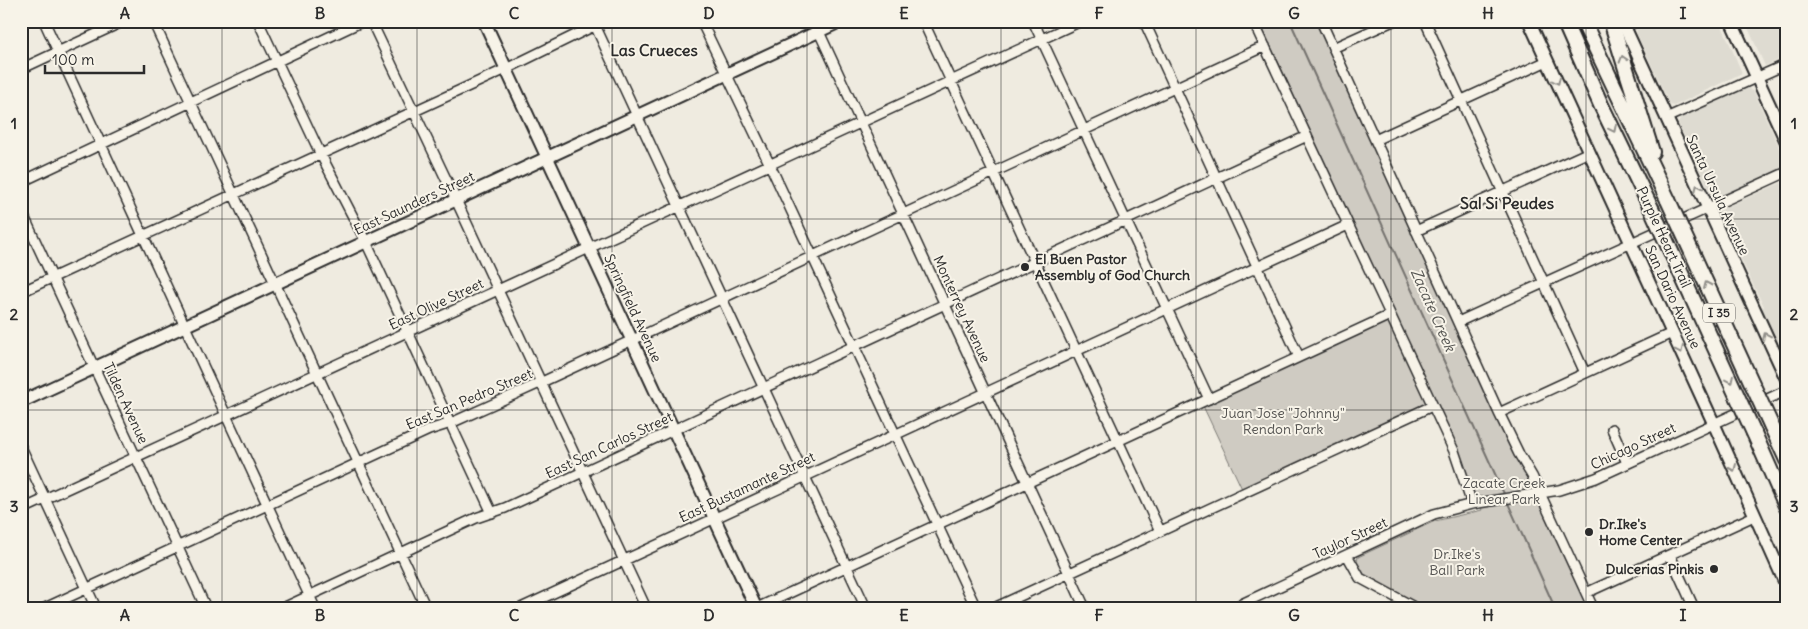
<svg xmlns="http://www.w3.org/2000/svg" width="1808" height="629" viewBox="0 0 1808 629" font-family="Delius,sans-serif">
<rect width="100%" height="100%" fill="#efebe0"/>
<filter id="ink" filterUnits="userSpaceOnUse"><feTurbulence type="fractalNoise" baseFrequency=".02" numOctaves="2"/><feDisplacementMap in="SourceGraphic" scale="10" xChannelSelector="R" yChannelSelector="G"/><feConvolveMatrix kernelMatrix="1 2 1 2 8 2 1 2 1" color-interpolation-filters="sRGB"/></filter>
<g filter="url(#ink)">
<path fill="#dedbd1" d="M1649,21H1720L1742,73L1674,106L1670,105L1637,34L1636,27Z
M1745,21H1787V56L1765,66Z
M1747,86L1751,91L1753,90L1785,160L1783,161L1782,169L1716,199L1714,196H1712L1678,123L1680,120L1679,117Z
M1787,180V360L1762,308L1764,306L1758,295L1719,212L1722,209Z"/>
<path fill="#cfcbc2" stroke="#7d7b76" d="M1259,21H1317L1503,431L1530,479L1589,608H1417L1419,604L1367,578L1355,562L1357,561L1358,557L1435,521L1482,510L1474,496L1460,454Z
M1386,321L1390,323L1426,401L1425,405L1243,491L1203,406Z"/>
<g fill="none" stroke-linecap="round" stroke-linejoin="round">
<path stroke="#74726e" stroke-width="2" d="M1290,21L1505,496
M1507,501L1555,608"/>
<defs>
<path id="minor" d="M44,21L315,608
M153,21L426,608
M258,21L320,153L366,242L492,513
M371,21L456,200L646,608
M593,21L866,608
M701,21L770,165L976,608
M814,21L1085,608
M923,21L1160,531
M1033,21L1209,399
M1144,21L1299,357
M1253,21L1454,451L1472,504
M1321,21L1499,413L1519,454L1532,476L1593,608
M1425,21L1585,373
M1624,27L1638,21
M1333,48L1393,21
M21,69L124,21
M1666,118L1787,64
M1375,140L1547,61
M21,182L363,21
M21,210L206,608
M1416,231L1589,152
M21,292L506,69L604,21
M1458,322L1787,172
M1499,413L1672,333
M1612,429L1627,463
M21,447L96,608
M21,510L1081,21
M1347,555L1360,578L1412,606L1410,608
M1670,555L1694,608
M1586,593L1754,516
M45,608L429,430L451,423L542,382L1265,46
M283,608L476,518L505,508L1307,136
M521,608L1348,225
M757,608L1390,315
M994,608L1432,406
M1233,608L1434,514L1472,504L1559,490L1596,478L1787,390"/>
<path id="major" d="M484,21L756,608
M1529,21L1714,424L1787,587
M1622,21L1787,380
M1731,21L1787,143
M21,402L841,21"/>
<path id="highway" d="M1564,21L1601,105L1651,208
M1583,21L1668,200
M1611,21L1652,152
M1771,425L1787,460
M1754,433L1787,508"/>
</defs>
<use href="#minor" stroke="#2b2b2b" stroke-width="12"/>
<use href="#major" stroke="#2b2b2b" stroke-width="15"/>
<use href="#highway" stroke="#2b2b2b" stroke-width="18"/>
<use href="#minor" stroke="#f7f3e8" stroke-width="9"/>
<use href="#major" stroke="#f7f3e8" stroke-width="11"/>
<use href="#highway" stroke="#f7f3e8" stroke-width="14"/>
<defs>
<path id="highway-bridge" d="M1668,200L1771,425
M1651,208L1754,433"/>
</defs>
<use href="#highway-bridge" stroke="#2b2b2b" stroke-width="18" stroke-linecap="butt"/>
<use href="#highway-bridge" stroke="#f7f3e8" stroke-width="14"/>
</g>
<defs><path id="oneway-chevron" d="M-2-3.5L2.5 0L-2 3.5" fill="none" stroke-width="1.6" stroke-linecap="round" stroke-linejoin="round" transform="scale(1.25)"/></defs>
<g stroke="#918f8a">
<use href="#oneway-chevron" transform="translate(1623 59) rotate(-107)"/>
<use href="#oneway-chevron" transform="translate(1557 81) rotate(65)"/>
<use href="#oneway-chevron" transform="translate(1613 129) rotate(64)"/>
<use href="#oneway-chevron" transform="translate(1698 188) rotate(-115)"/>
<use href="#oneway-chevron" transform="translate(1707 285) rotate(-114)"/>
<use href="#oneway-chevron" transform="translate(1766 336) rotate(-115)"/>
<use href="#oneway-chevron" transform="translate(1680 350) rotate(65)"/>
<use href="#oneway-chevron" transform="translate(1730 380) rotate(65)"/>
<use href="#oneway-chevron" transform="translate(1733 468) rotate(66)"/>
</g>
</g>
<path fill="none" stroke="#2b2b2b" stroke-width="1" stroke-opacity="0.55" d="M222,21V608M417,21V608M612,21V608M807,21V608M1001,21V608M1196,21V608M1391,21V608M1586,21V608M21,219H1787M21,410H1787"/>
<g fill="#2b2b2b" stroke="#f7f3e8" stroke-width="2">
<circle cx="1025" cy="267" r="5"/>
<circle cx="1589" cy="532" r="5"/>
<circle cx="1714" cy="569" r="5"/>
</g>
<g text-anchor="middle" stroke-width="4" stroke-linejoin="round" paint-order="stroke">
<rect fill="#f7f3e8" stroke="#686764" stroke-width="1" x="1703" y="303.5" width="32" height="19" rx="4"/>
<g font-size="12" font-weight="bold" fill="#2b2b2b">
<text x="1719" y="317">I 35</text>
</g>
<g font-size="14" fill="#2b2b2b" stroke="#f7f3e8">
<text transform="translate(1718 195) rotate(65)" y="5">Santa Ursula Avenue</text>
<text transform="translate(414 203) rotate(-25)" y="5">East Saunders Street</text>
<text transform="translate(1664 237) rotate(65)" y="5">Purple Heart Trail</text>
<text transform="translate(1673 297) rotate(65)" y="5">San Dario Avenue</text>
<text transform="translate(436 304) rotate(-25)" y="5">East Olive Street</text>
<text transform="translate(633 308) rotate(65)" y="5">Springfield Avenue</text>
<text transform="translate(962 309) rotate(65)" y="5">Monterrey Avenue</text>
<text transform="translate(469 399) rotate(-23)" y="5">East San Pedro Street</text>
<text transform="translate(126 403) rotate(65)" y="5">Tilden Avenue</text>
<text transform="translate(609 445) rotate(-25)" y="5">East San Carlos Street</text>
<text transform="translate(1633 446) rotate(-25)" y="5">Chicago Street</text>
<text transform="translate(747 487) rotate(-25)" y="5">East Bustamante Street</text>
<text transform="translate(1350 538) rotate(-25)" y="5">Taylor Street</text>
</g>
<g font-size="14" font-weight="bold" fill="#2b2b2b" stroke="#f7f3e8" text-anchor="start">
<text x="1035" y="264">El Buen Pastor<tspan x="1035" dy="16">Assembly of God Church</tspan></text>
<text x="1599" y="529">Dr.Ike's<tspan x="1599" dy="16">Home Center</tspan></text>
<text x="1704" y="574" text-anchor="end">Dulcerias Pinkis</text>
</g>
<g font-size="14" fill="#545351" stroke="#f7f3e8">
<text x="1283" y="418">Juan Jose "Johnny"<tspan x="1283" dy="16">Rendon Park</tspan></text>
<text x="1504" y="488">Zacate Creek<tspan x="1504" dy="16">Linear Park</tspan></text>
<text x="1457" y="559">Dr.Ike's<tspan x="1457" dy="16">Ball Park</tspan></text>
</g>
<g font-size="15" font-style="italic" fill="#555552" stroke="#f7f3e8">
<text transform="translate(1433 310) rotate(66)" y="5">Zacate Creek</text>
</g>
<g font-size="16" font-weight="bold" fill="#2b2b2b" stroke="#f7f3e8">
<text x="654" y="56">Las Crueces</text>
<text x="1507" y="209">Sal Si Peudes</text>
</g>
</g>
<rect width="1808" height="629" fill="none" stroke="#f7f3e8" stroke-width="55"/>
<path d="M45 65v8h99v-8" fill="none" stroke="#2b2b2b" stroke-width="2.5"/>
<text x="52" y="65" font-size="15" fill="#2b2b2b" stroke="#f7f3e8" stroke-width="4" paint-order="stroke">100 m</text>
<rect x="28" y="28" width="1752" height="574" fill="none" stroke="#2b2b2b" stroke-width="2"/>
<g font-size="16" text-anchor="middle" font-weight="bold" fill="#2b2b2b">
<text x="125" y="19">A</text>
<text x="320" y="19">B</text>
<text x="514" y="19">C</text>
<text x="709" y="19">D</text>
<text x="904" y="19">E</text>
<text x="1099" y="19">F</text>
<text x="1294" y="19">G</text>
<text x="1488" y="19">H</text>
<text x="1683" y="19">I</text>
<text x="14" y="129">1</text>
<text x="1794" y="129">1</text>
<text x="14" y="320">2</text>
<text x="1794" y="320">2</text>
<text x="14" y="512">3</text>
<text x="1794" y="512">3</text>
<text x="125" y="621">A</text>
<text x="320" y="621">B</text>
<text x="514" y="621">C</text>
<text x="709" y="621">D</text>
<text x="904" y="621">E</text>
<text x="1099" y="621">F</text>
<text x="1294" y="621">G</text>
<text x="1488" y="621">H</text>
<text x="1683" y="621">I</text>
</g>
</svg>
